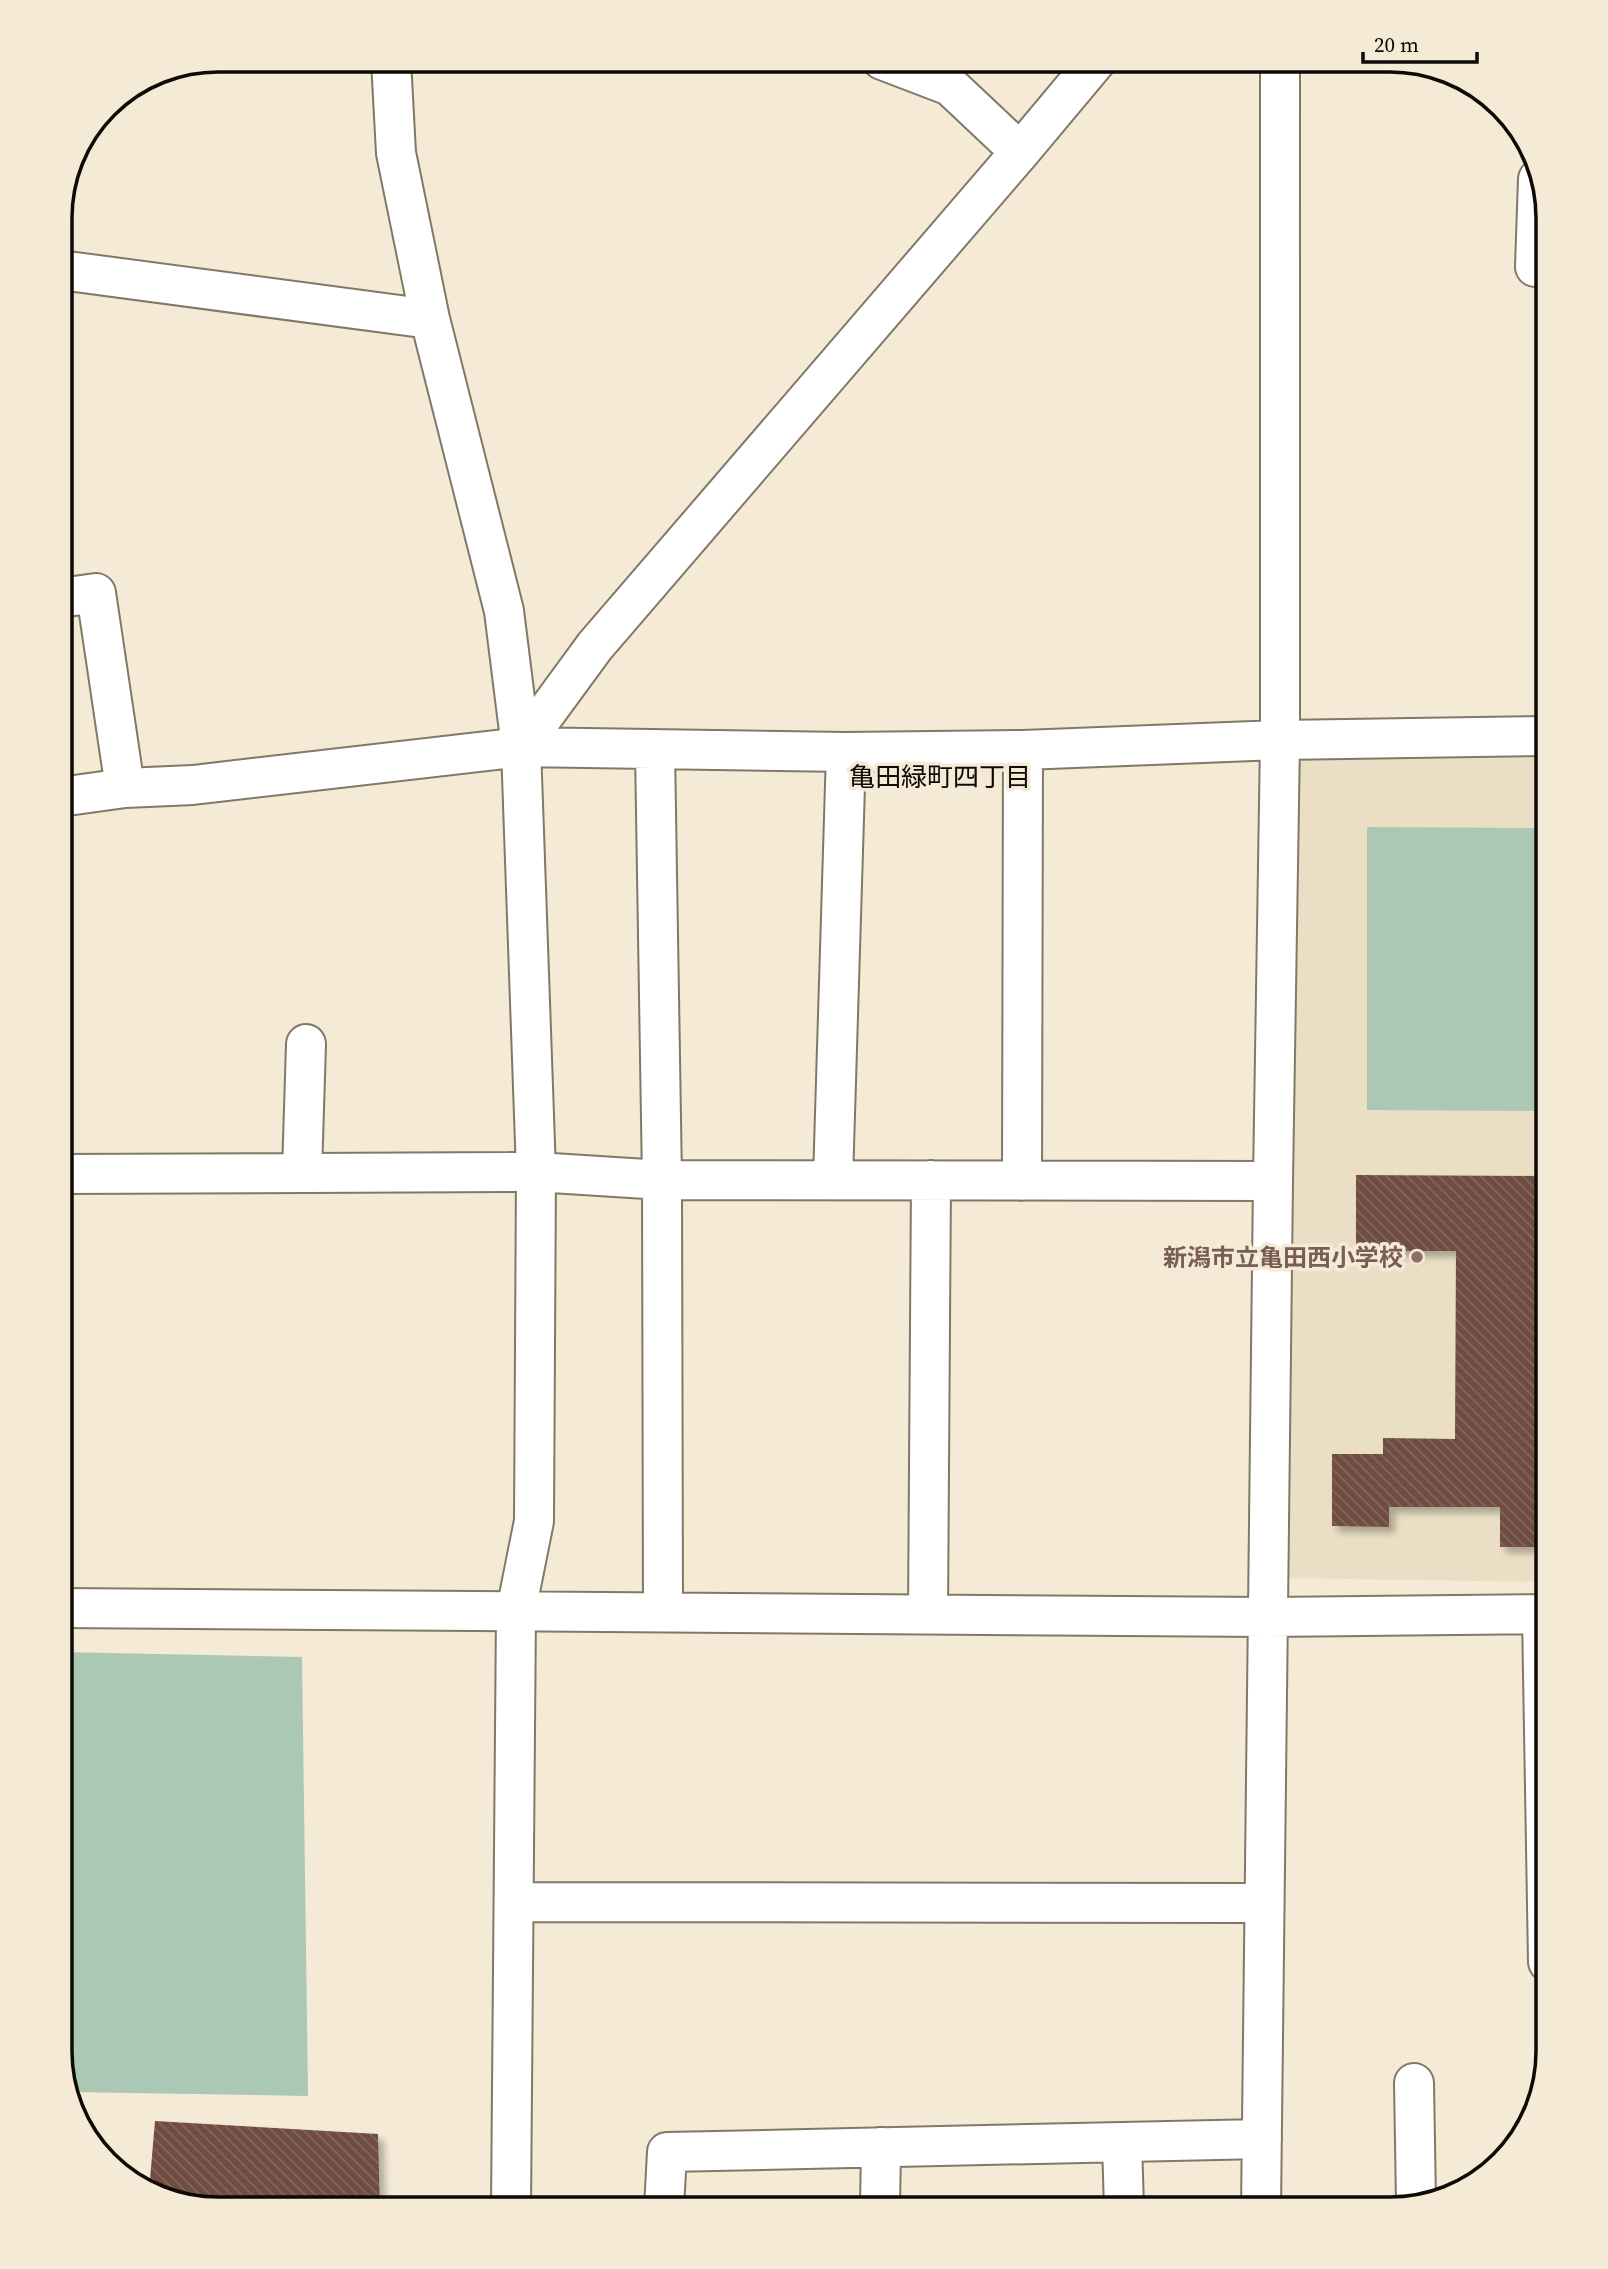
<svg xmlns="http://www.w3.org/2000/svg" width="1608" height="2269" viewBox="0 0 1608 2269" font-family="'Source Serif 4','Noto Sans JP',serif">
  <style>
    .built { fill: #eadec4 }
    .garden { fill: #abc8b4 }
    .building { fill: url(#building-back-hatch); filter: url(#shadow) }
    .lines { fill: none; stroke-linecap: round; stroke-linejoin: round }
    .minor-casing { stroke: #817867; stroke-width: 42 }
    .minor { stroke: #fff; stroke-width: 38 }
    .education-dot { fill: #8d6e63; stroke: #f4ead6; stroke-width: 2.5 }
    .labels { text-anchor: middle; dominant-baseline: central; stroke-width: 7; stroke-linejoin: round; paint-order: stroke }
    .education-label { font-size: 24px; font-weight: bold; fill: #785e54; stroke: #f4ead6; text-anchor: end }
    .neighbourhood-label { font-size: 26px; fill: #0e0b06; stroke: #f4ead6 }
    .rim { fill: none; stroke: #0e0b06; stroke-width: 3.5 }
  </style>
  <defs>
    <pattern id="building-back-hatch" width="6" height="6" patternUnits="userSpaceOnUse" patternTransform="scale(1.75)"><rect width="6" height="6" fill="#6f4d41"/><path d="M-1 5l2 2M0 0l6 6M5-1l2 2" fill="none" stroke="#81675e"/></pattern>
    <filter id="shadow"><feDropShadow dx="6" dy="6" stdDeviation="3.5" flood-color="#0004"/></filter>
  </defs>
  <rect width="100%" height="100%" fill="#f4ead6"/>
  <!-- built -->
  <path class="built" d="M1548 756V1582L1284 1578 1288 936 1300 758Z"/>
  <!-- garden -->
  <path class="garden" d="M1367 827 1548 828V1111L1367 1110Z
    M60 1652 302 1657 308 2096 71 2092 60 2051Z"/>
  <!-- building -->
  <path class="building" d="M1356 1175 1548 1176V1547H1500V1507H1389V1527L1332 1526V1454H1383V1438L1455 1439 1456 1251H1356Z
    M155 2121 378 2134 380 2209H208L149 2191Z"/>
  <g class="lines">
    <defs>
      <path id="minor" d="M391 60 396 153 430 319 504 611 521 747 536 1172 534 1521 516 1611 511 2209
        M882 60 950 86 1020 152
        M1535 267 1538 179
        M60 270 430 319
        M60 598 96 593 125 788
        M521 747 595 646 1020 152 1097 60
        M655 750 662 1180 663 1612
        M60 797 125 788 193 785 521 747 846 752 1023 750 1280 740 1548 736
        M302 1173 306 1044
        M60 1174 536 1172 662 1180 1273 1181
        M833 1180 846 752
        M1022 1181 1023 750
        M60 1608 1267 1617 1548 1614
        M928 1614 931 1180
        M1542 1614 1548 1962
        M514 1902 1264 1903
        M1414 2083 1416 2202
        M1122 2142 1124 2209
        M664 2209 667 2152 1262 2139
        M880 2209 881 2147
        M1261 2209 1273 1181 1280 740V60"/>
    </defs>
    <!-- minor casing -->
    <use href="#minor" class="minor-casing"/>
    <!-- minor -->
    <use href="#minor" class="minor"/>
  </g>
  <!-- markers -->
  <circle class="education-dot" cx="1417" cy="1257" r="7"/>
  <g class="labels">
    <!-- education labels -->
    <g class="education-label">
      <text x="1403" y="1257">新潟市立亀田西小学校</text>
    </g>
    <!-- neighbourhood labels -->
    <g class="neighbourhood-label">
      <text x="940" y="777">亀田緑町四丁目</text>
    </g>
  </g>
  <!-- crop -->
  <path d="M0 0H1608V2269H0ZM218 72H1390A146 146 0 0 1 1536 218V2051A146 146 0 0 1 1390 2197H218A146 146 0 0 1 72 2051V218A146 146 0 0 1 218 72Z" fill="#f4ead6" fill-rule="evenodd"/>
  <path class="rim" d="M218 72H1390A146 146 0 0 1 1536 218V2051A146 146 0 0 1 1390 2197H218A146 146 0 0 1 72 2051V218A146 146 0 0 1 218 72Z"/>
  <!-- scale -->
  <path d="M1363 52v10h114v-10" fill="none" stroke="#0e0b06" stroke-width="3.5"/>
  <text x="1374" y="52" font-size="21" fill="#0e0b06" stroke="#f4ead6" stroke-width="5" paint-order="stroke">20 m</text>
</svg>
